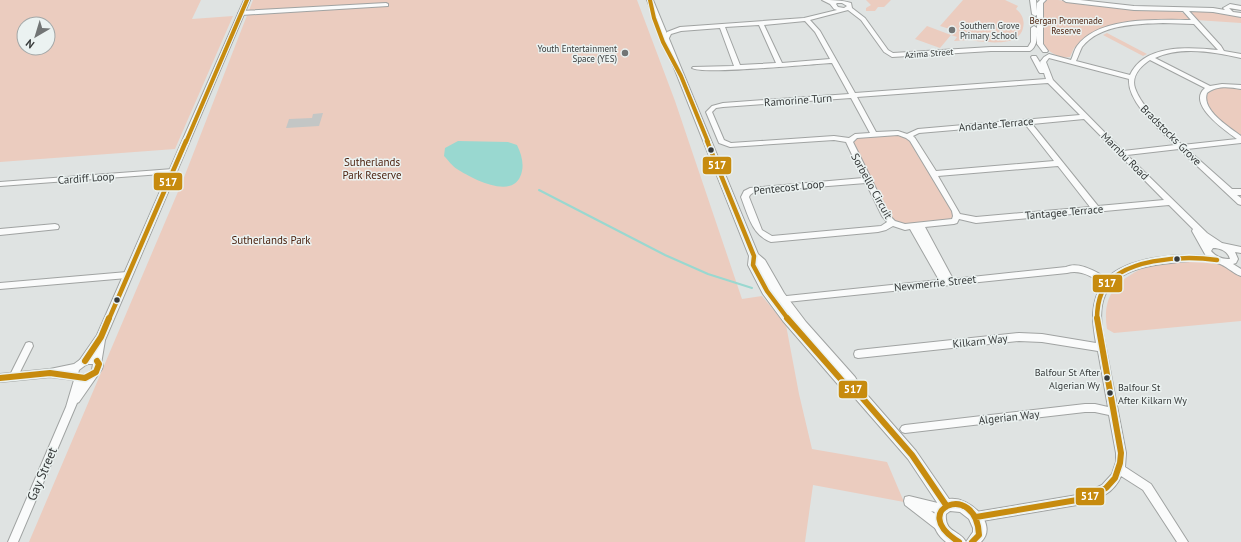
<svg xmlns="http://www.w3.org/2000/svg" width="1241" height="542" viewBox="0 0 1241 542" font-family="'PT Sans',sans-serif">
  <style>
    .green { fill: #ebccbf; fill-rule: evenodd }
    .water { fill: #99d8d0 }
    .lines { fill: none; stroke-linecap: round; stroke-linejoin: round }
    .stream { stroke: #99d8d0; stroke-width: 2 }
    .building { fill: #c3c6c5 }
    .minor-casing { stroke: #a0a3a2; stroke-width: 2 }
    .major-casing { stroke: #a0a3a2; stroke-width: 2 }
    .minor { fill: #fafbfb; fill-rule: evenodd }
    .major { fill: #fafbfb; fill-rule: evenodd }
    .bus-1-far2-casing { stroke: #ebf2f1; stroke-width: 6 }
    .bus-1-far1-casing { stroke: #ebf2f1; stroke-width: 8 }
    .bus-1-casing { stroke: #ebf2f1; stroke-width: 9 }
    .bus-1-far2 { stroke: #c78b0e; stroke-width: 4 }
    .bus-1-far1 { stroke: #c78b0e; stroke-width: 4.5 }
    .bus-1 { stroke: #c78b0e; stroke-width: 6 }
    .poi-dot { fill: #727575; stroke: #ebf2f1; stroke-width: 1.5 }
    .bus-dot { fill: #373a3a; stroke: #ebf2f1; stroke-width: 1.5 }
    .labels { text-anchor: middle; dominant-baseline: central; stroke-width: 3; stroke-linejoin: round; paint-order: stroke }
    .far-park-label { font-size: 9px; fill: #491f0c; stroke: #ebf2f1 }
    .far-poi-label { font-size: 9px; fill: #373a3a; stroke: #ebf2f1; text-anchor: start }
    .far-street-label { font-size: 9px; fill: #373a3a; stroke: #ebf2f1 }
    .bus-label { font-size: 10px; fill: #373a3a; stroke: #ebf2f1; text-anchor: end }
    .street-label { font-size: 11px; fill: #373a3a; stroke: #ebf2f1 }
    .park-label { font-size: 11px; fill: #491f0c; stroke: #ebf2f1 }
    .near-street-label { font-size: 13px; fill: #373a3a; stroke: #ebf2f1 }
    .line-badge { stroke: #ebf2f1; stroke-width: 1.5 }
    .badge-label { font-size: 11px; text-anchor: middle; font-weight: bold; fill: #fff }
  </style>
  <rect width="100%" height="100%" fill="#dfe3e2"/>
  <!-- green -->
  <path class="green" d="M0 0H201L192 19 233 16 175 149 0 162ZM24 24H48V48H24Z
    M253 0H637L675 101 742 299 762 296 786 325 799 394 812 449 887 462 904 502 813 485 805 542H29L183 180Z
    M866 0H891L884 7H878L875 11H866V8L871 5Z
    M963 0H1005L1018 6 1016 9C1022 14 1025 20 1023 28 1019 48 983 42 970 40 965 40 959 41 954 41L957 37 951 35 940 48 915 39 927 26 951 35 953 30 940 26Z
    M1045 0H1058L1120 9 1178 11 1186 14 1190 19 1120 24 1086 37 1074 48 1070 57C1060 59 1050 53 1043 45L1042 3Z
    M1194 11C1210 11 1227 11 1241 18V23L1196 20 1191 13Z
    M1107 33 1147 54 1143 56 1103 35Z
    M1219 87 1241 88V135C1228 130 1201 108 1208 93Z
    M896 134 909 139 914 146 913 147 919 158 922 159 953 211V217L950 219C941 222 912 226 903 224 895 223 889 217 886 210L887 209 881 196H879L853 142 860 137Z
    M1208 260 1219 262 1241 276V321L1114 333 1107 329C1103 303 1110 287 1132 274 1137 271 1143 267 1149 266 1165 262 1190 261 1208 260Z"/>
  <!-- water -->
  <path class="water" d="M458 141 508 142 517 145C522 155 525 167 520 177 510 199 471 178 457 169 452 166 448 160 444 156L445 148Z"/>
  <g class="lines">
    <!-- stream -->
    <path class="stream" d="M539 190 665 255 708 274 752 288"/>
  </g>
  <!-- building -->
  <path class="building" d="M323 113 319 126 286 128 289 119 312 118 313 114Z"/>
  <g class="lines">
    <defs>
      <path id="minor" d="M822 0C832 0 842 0 851 3L852 8 865 18 888 50 893 53 991 47H1028L1031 42V28L1034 26 1037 28C1037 36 1038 46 1030 51H991L892 57 884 52 861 20 848 10 810 20 820 31 855 93 1046 79 1044 73H1040L1039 72 1031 57 1032 56H1036L1041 64 1040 62 1044 57 1049 54 1071 60C1073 56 1074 50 1077 46 1099 16 1158 20 1191 20L1183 11 1134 10 1066 2 1063 0H1080L1134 6 1213 8 1225 10 1223 8 1230 4 1241 6V10L1229 8 1233 12 1241 13V17L1213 12 1189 11 1221 46 1224 51 1241 54V58C1214 52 1181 46 1155 58L1210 86 1222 84 1241 85V89C1230 87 1217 85 1207 93 1201 110 1229 127 1241 136V143L1187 149 1232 189H1241V195H1237L1241 198V205L1238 204 1179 149 1127 155 1207 233 1222 243 1241 247V253L1235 252 1238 259 1236 263 1233 264 1241 269V276C1232 273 1226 265 1217 263 1202 259 1186 261 1171 263 1129 267 1095 279 1102 328L1126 453 1125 467 1151 484 1188 542H1177L1143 490 1121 476C1114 493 1099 499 1083 504L976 522 972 521 971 517 972 513 976 512 1083 494 1102 485 1112 474 1116 462V453L1109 415 1095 412H1085L905 433 902 432 900 429 902 426 905 425 1085 404H1095L1108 407 1098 351 1042 342 1019 341 858 358 855 357 854 354 855 351 858 350 1019 333 1042 334 1096 343C1092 321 1090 303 1103 283 1092 277 1080 269 1067 273L777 303 774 302 773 300 774 298 777 297 939 280 910 229 905 230 893 226 886 230 878 232 771 242C752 235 748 215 741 197L744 191 750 188 863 178 846 142 834 140 730 147 719 143 706 112 712 106 723 103 849 94 832 63C812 64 702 75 692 68L693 67 734 66 720 28 681 31 671 34 668 40 663 39 667 32 680 27 804 18 837 10 834 9 830 4ZM837 3H842L847 6 844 8 838 7 836 4ZM805 21 815 32 830 59 782 63 764 25ZM1163 23 1194 24 1218 50C1189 47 1144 44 1130 75L1076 61C1078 57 1080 51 1082 47 1100 24 1137 24 1163 23ZM759 25 776 63 740 65 725 27ZM1049 58 1129 79C1127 102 1160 130 1175 145L1123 151 1053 80 1046 62ZM1150 60 1205 88C1186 104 1226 131 1237 139L1182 145C1168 131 1141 107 1135 88 1131 76 1141 66 1150 60ZM1048 83 1080 115 918 129 907 134 898 131 876 132 857 97ZM851 98 870 133 855 134 849 138 834 136 731 143 724 140 712 112 716 108 723 107ZM1084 119 1164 200 1098 206 1032 124ZM1025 124 1054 161 936 171 915 138 913 136 919 133ZM898 135 906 138 910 141 952 211 953 216 952 219 905 224 895 221 889 215 853 142 857 138ZM1058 166 1090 207 976 217 960 214 938 176ZM866 183 882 216 887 222 881 226 772 236 762 230 749 197 750 195 754 192ZM1169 205 1193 229 1192 231 1206 256C1177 253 1129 257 1107 278 1096 272 1079 261 1066 267L953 279 925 227 954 224 957 223 959 219 976 223ZM1213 248C1220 248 1228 251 1230 259 1222 259 1216 257 1211 251Z
        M1030 0H1036L1037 11V3L1040 0H1046L1043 3V44L1048 51 1047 52H1043L1037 44V15L1035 16 1032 14Z
        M386 3 388 4V6L241 15 238 13 241 11Z
        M173 169 177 171 175 173 0 186V182Z
        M55 224 58 225 59 227 58 229 0 235V229Z
        M127 272 130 273 131 275 130 277 127 278 0 289V283Z
        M29 342 32 343 33 346 20 372 50 369 74 364 81 359 87 356H94L100 358 103 365 102 369 79 402 77 403 18 542H8L66 407 74 380 50 377 0 382V374L11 373 26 343ZM87 364H93L92 370 86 374H78L79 370Z
        M909 496 946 505 947 509 946 513 942 514 931 511 944 521 945 525 944 529 940 530 936 529 905 505 904 501 905 497Z"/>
      <path id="major" d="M244 0H250L105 340 101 364 97 366 93 364 92 360C89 365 86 366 81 364L79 361 97 335Z
        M647 0H653L758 254 765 260 784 293 806 322 855 377 862 389 916 451 949 499C970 496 999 525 981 542H946C933 532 930 518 938 504L908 459 854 397 841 388 783 321 763 294 748 265 749 256ZM950 511 960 512 969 519 973 528V532L966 542C960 530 944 533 946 514Z"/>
    </defs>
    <!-- minor casing -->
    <use href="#minor" class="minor-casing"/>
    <!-- major casing -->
    <use href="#major" class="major-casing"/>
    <!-- minor -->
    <use href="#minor" class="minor"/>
    <!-- major -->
    <use href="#major" class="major"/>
    <defs>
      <path id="bus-1-far2" d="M650 0 654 18 663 42 681 76 708 142
        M186 142 247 0"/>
      <path id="bus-1-far1" d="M707 141 754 256 753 265 767 291 788 319
        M109 319 186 141
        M1097 319C1097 310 1098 301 1102 292 1118 258 1184 255 1217 260"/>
      <path id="bus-1" d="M787 318 845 384 858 393 912 455 946 505
        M85 361 101 337 109 318
        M0 378 50 373 85 378 96 372 99 364 97 361
        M976 517 1083 499 1092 496 1106 488 1115 478 1120 463 1121 453 1097 318
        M959 542C906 509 977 480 979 535L972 542"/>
    </defs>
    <!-- bus-1-far2 casing -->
    <use href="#bus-1-far2" class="bus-1-far2-casing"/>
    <!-- bus-1-far1 casing -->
    <use href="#bus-1-far1" class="bus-1-far1-casing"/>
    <!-- bus-1 casing -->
    <use href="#bus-1" class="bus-1-casing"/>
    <!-- bus-1-far2 -->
    <use href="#bus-1-far2" class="bus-1-far2"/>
    <!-- bus-1-far1 -->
    <use href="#bus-1-far1" class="bus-1-far1"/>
    <!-- bus-1 -->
    <use href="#bus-1" class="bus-1"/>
  </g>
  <!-- markers -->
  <g class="poi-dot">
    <circle cx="952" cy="30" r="4"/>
    <circle cx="625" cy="53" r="4"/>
  </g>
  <g class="bus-dot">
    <circle cx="711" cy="150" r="3.5"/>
    <circle cx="1177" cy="259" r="3.5"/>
    <circle cx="117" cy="300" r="3.5"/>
    <circle cx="1107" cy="378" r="3.5"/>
    <circle cx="1110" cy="393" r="3.5"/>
  </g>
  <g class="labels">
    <!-- far-park labels -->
    <g class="far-park-label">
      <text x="1066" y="20">Bergan Promenade<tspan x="1066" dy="10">Reserve</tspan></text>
    </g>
    <!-- far-poi labels -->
    <g class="far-poi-label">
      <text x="960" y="25">Southern Grove<tspan x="960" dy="10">Primary School</tspan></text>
      <text x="617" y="48" text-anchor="end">Youth Entertainment<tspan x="617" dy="10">Space (YES)</tspan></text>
    </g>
    <!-- far-street labels -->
    <g class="far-street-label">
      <text transform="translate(929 53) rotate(-4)">Azima Street</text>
    </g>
    <!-- bus labels -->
    <g class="bus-label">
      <text x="1100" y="372">Balfour St After<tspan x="1100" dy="13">Algerian Wy</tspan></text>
      <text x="1118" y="387" text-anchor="start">Balfour St<tspan x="1118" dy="13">After Kilkarn Wy</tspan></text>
    </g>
    <!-- street labels -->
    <g class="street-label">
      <text transform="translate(798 100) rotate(-4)">Ramorine Turn</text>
      <text transform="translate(996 124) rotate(-5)">Andante Terrace</text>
      <text transform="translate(1171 135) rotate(45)">Bradstocks Grove</text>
      <text transform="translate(1125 156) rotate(45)">Marnbu Road</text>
      <text transform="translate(86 178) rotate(-4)">Cardiff Loop</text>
      <text transform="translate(872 186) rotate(61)">Sorbello Circuit</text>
      <text transform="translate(789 187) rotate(-6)">Pentecost Loop</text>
      <text transform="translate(1064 212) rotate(-5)">Tantagee Terrace</text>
      <text transform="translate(935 283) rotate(-6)">Newmerrie Street</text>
      <text transform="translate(980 341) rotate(-6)">Kilkarn Way</text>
      <text transform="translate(1009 417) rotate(-6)">Algerian Way</text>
    </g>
    <!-- park labels -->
    <g class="park-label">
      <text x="372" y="162">Sutherlands<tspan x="372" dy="13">Park Reserve</tspan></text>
      <text x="271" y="240">Sutherlands Park</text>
    </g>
    <!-- near-street labels -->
    <g class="near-street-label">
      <text transform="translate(42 474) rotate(-67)">Gay Street</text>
    </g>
  </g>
  <g class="line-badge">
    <rect x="702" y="156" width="30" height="19" rx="4" fill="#c78b0e"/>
    <rect x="153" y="172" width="30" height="19" rx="4" fill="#c78b0e"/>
    <rect x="1092" y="274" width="31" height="19" rx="4" fill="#c78b0e"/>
    <rect x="838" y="380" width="30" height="19" rx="4" fill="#c78b0e"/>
    <rect x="1075" y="487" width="30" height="19" rx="4" fill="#c78b0e"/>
  </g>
  <g class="badge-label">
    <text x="717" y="169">517</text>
    <text x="168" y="186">517</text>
    <text x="1107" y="287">517</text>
    <text x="853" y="393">517</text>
    <text x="1090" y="500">517</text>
  </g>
  <!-- north arrow -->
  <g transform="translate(36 36) rotate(218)"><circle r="19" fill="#ebf2f1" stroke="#a3a8a8"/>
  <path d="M0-3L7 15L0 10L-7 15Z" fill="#727575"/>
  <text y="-6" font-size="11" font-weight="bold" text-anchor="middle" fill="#373a3a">N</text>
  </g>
</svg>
